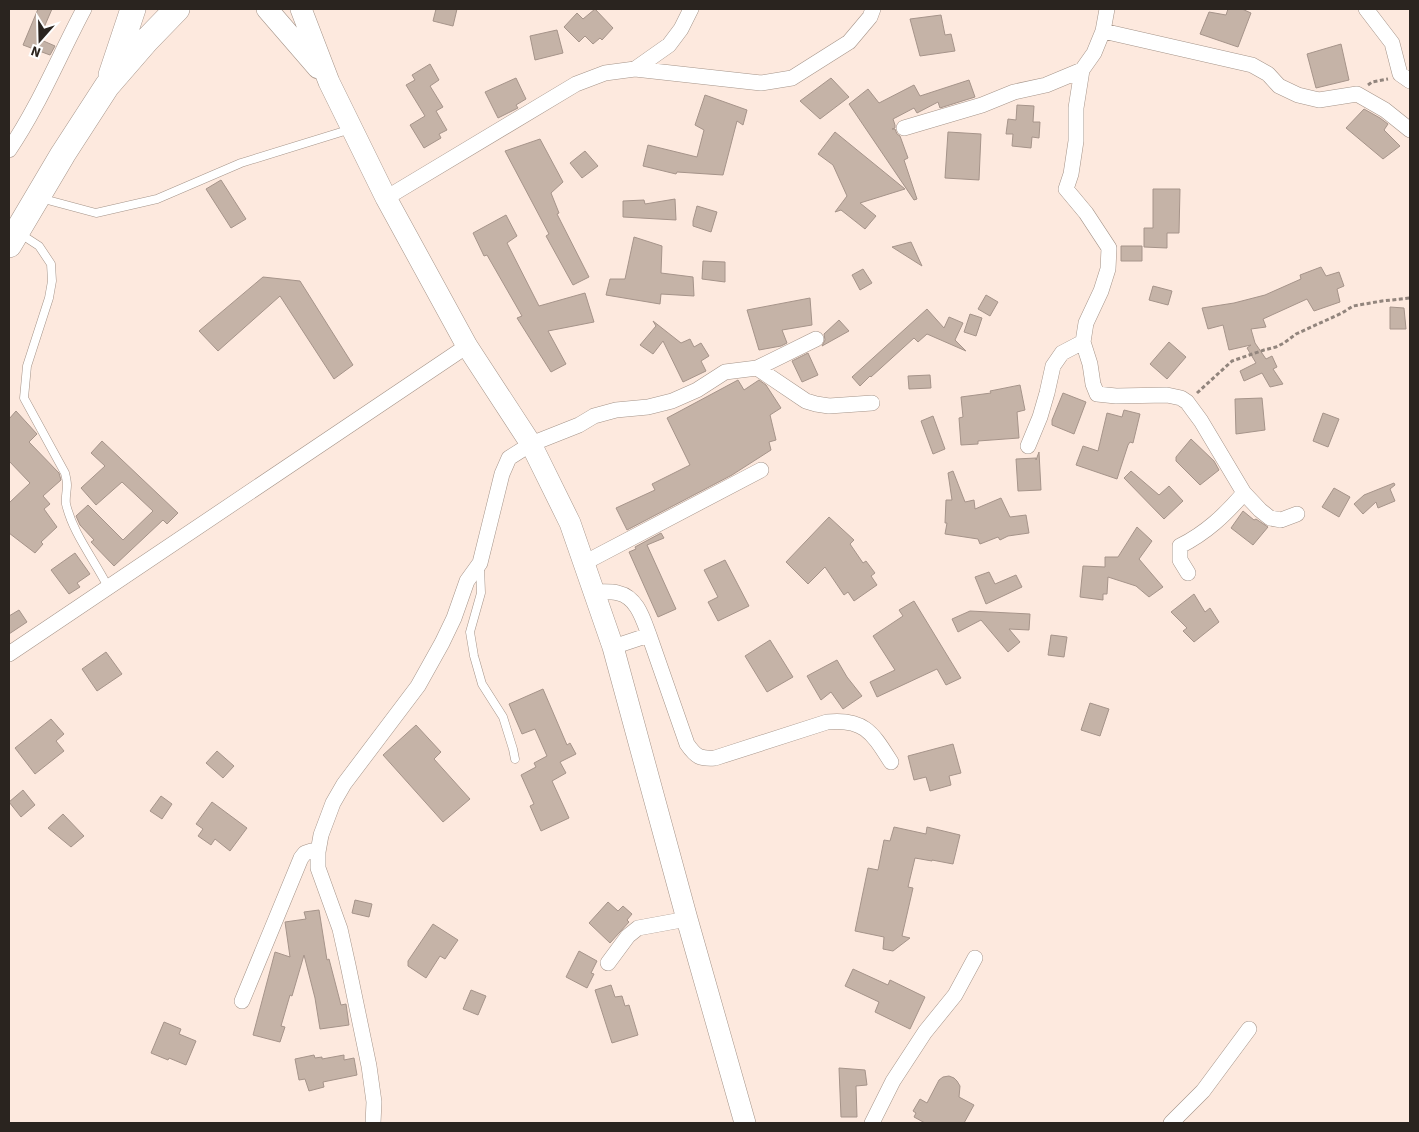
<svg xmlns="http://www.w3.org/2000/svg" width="1419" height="1132" viewBox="0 0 1419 1132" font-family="'Source Sans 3',sans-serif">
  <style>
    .building { fill: #c5b3a7; stroke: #a6948a }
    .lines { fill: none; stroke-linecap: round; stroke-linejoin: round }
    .service-casing { stroke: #a59489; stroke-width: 9 }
    .minor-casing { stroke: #a59489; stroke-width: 16 }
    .secondary-casing { stroke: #a59489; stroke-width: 22 }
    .trunk-casing { stroke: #a59489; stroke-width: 26 }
    .path { stroke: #92857d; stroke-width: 3; stroke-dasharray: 4 2.5; stroke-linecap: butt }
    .service { stroke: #fff; stroke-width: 8 }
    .minor { stroke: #fff; stroke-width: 15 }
    .secondary { stroke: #fff; stroke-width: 21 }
    .trunk { stroke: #fff; stroke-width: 25 }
  </style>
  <rect width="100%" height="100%" fill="#fde9de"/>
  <!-- building -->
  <path class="building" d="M38 9H52L39 39 55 46 50 55 23 45Z
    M436 9H457L453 26 433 21Z
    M595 9 613 28 602 40 600 38 593 44 585 36 579 42 564 27 577 13 583 19Z
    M1228 9H1242L1251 13 1238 47 1200 34 1209 12 1226 15Z
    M941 15 945 35 951 34 955 51 920 56 910 19Z
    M557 30 563 53 535 60 530 36Z
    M1341 44 1349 80 1316 88 1307 54Z
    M430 64 439 80 430 86 443 107 436 111 447 130 439 134 441 138 424 148 410 125 425 116 406 85 415 80 412 75Z
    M516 78 526 99 516 105 518 108 498 118 485 92Z
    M831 78 849 97 820 119 800 101Z
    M969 80 975 97 940 108 938 102 917 113 914 108 893 119 895 125V128L892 129H895L897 134 900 136 908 158 904 160 917 199 914 200 849 104 868 89 879 103 914 85 920 96Z
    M705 95 747 110 743 125 737 121 723 175 677 172 676 174 643 166 648 145 697 157 704 130 695 125Z
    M1017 105 1034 106 1033 122H1040L1039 138 1032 137 1031 148 1012 146 1013 134H1006L1008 119 1016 120Z
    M1364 109 1380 118 1388 124 1384 130 1400 146 1383 159 1346 128Z
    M835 132 905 189 860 203 876 216 865 229 841 210 835 212 847 196 833 165 818 154Z
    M948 132 981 134 979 180 945 178Z
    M540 139 563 182 551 193 559 213 557 214 589 277 573 285 546 236 549 234 505 151Z
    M585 151 598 166 582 178 570 163Z
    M221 180 246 219 231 228 206 189Z
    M1153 189H1180L1179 233H1167V248L1144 247V228H1153Z
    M675 199 676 220 623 217V201L644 200 645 204Z
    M697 206 717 212 711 232 693 226V221Z
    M506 215 517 236 507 243 539 306 585 293 594 322 548 331 566 364 551 372 517 318 522 316 487 255 484 256 473 233Z
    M634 237 662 246 661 273 693 277 694 296 661 294 660 304 606 295 610 279H625Z
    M911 242 922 266 892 247Z
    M1121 246H1142V261H1121Z
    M703 261 725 262V282L702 279Z
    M1321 267 1326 276 1339 272 1344 286 1337 289 1340 302 1314 311 1307 299 1263 319 1266 327 1251 329 1255 343 1266 359 1272 356 1277 367 1273 369 1283 384 1270 387 1262 373 1244 381 1240 371 1256 363 1247 348 1251 345 1229 350 1223 325 1208 329 1202 308 1234 303 1265 295 1301 279 1300 275Z
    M863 269 872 283 860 290 852 275Z
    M263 277 300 281 353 365 334 379 280 296 218 351 199 331Z
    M1153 286 1172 291 1168 305 1149 300Z
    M986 295 998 302 990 316 978 309Z
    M810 298 812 325 782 330 787 343 781 346 759 350 747 310Z
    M1390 307 1404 308 1406 329H1390Z
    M927 309 944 328 949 317 963 323 955 340 966 351 927 334 918 342 914 338 871 377 870 376 860 386 852 377Z
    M970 314 982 318 976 336 964 332Z
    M839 320 849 331 822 346 825 340 824 334Z
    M653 321 681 343 690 339 694 347 701 343 709 356 701 361 706 371 683 382 663 341 653 354 640 345 656 326Z
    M1169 342 1186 357 1167 379 1150 364Z
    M808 353 818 375 802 382 792 361Z
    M930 375 931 388 909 389 908 376Z
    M738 380 744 390 759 380 766 385 781 408 770 415 776 440 769 442 771 450 732 475 627 530 616 508 655 490 652 484 690 465 667 418Z
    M1020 385 1025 410 1017 412 1019 438 978 441V444L961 445 959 418 963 417 961 397 991 393 990 391Z
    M1063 393 1086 402 1074 434 1052 425V420Z
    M1262 398 1265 430 1236 434 1235 399Z
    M1124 410 1140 414 1133 443 1130 442 1128 445 1117 479 1076 465 1083 446 1098 451 1107 413 1122 417Z
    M16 411 37 434 29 442 59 473 61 480 43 496 50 504 44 509 57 527 41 542 43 544 35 553 9 533V503L30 483 9 461V419Z
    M1323 413 1339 419 1328 447 1313 441Z
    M933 416 945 449 933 454 921 421Z
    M1191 439 1214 461 1219 470 1200 485 1176 461V457Z
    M102 441 178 513 167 524 163 520 114 566 91 542 94 540 80 525 76 516 88 505 123 540 153 511 122 482 96 505 81 488 105 466 91 453Z
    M1039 452 1041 490 1018 491 1016 459 1036 458V460Z
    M953 471 965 502 974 500 975 509 1001 498 1010 517 1026 515 1029 533 1008 536 1000 540 998 537 980 544 978 539 945 534 947 523H945L946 500H952L948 473Z
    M1131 471 1159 495 1169 486 1183 501 1164 519 1124 478Z
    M1394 483 1395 485 1390 489 1395 501 1378 508 1376 502 1363 514 1354 504 1364 495Z
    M1334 488 1350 497 1339 517 1322 507Z
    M1243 511 1254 520 1256 519 1268 527 1253 545 1231 528Z
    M829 517 854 540 850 544 863 563 866 561 875 573 871 576 877 585 854 601 848 592 844 595 825 567 808 584 786 562Z
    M1137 527 1152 541 1139 559 1163 587 1149 597 1136 586 1108 577 1107 594H1103V600L1080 597 1083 566 1105 567V557H1118Z
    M661 533 664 538 647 545 676 609 658 617 629 552 636 549 635 547Z
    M75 553 90 574 77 583 80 587 69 594 51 570Z
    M725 560 749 606 718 621 708 602 718 597 704 570Z
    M989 572 995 584 1016 575 1022 587 986 604 975 577Z
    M1194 594 1205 612 1210 608 1219 622 1194 642 1183 631 1187 628 1171 612Z
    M914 601 961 678 946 685 937 669 877 697 870 682 895 670 873 636 903 616 899 610Z
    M19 610 27 622 9 634V616Z
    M970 611 1030 614 1029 630 1009 629 1020 642 1008 652 981 620 958 632 952 619Z
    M1051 635 1067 637 1064 657 1048 655Z
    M770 640 793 677 767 692 745 656Z
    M106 652 122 674 97 691 82 669Z
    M837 660 847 677 862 696 843 709 831 692 821 700 807 676Z
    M543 689 567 745 570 743 576 754 560 762 566 773 552 781 569 818 541 831 530 806 534 804 521 775 536 767 534 763 547 756 535 729 522 734 509 704Z
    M1090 703 1109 709 1100 736 1081 730Z
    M51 719 64 734 56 741 64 751 35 774 15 748Z
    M416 725 441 752 434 759 470 799 443 822 383 755Z
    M953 744 961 773 949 776 951 785 930 791 926 777 914 780 908 756Z
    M217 751 234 766 223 778 206 763Z
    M23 790 35 805 21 817 9 802Z
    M161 796 172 804 162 819 150 811Z
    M212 802 247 828 230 851 215 839 211 845 198 836 203 829 196 824Z
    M63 814 84 836 71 847 48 828Z
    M894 827 926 834 927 827 960 835 953 864 932 860V861L915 858 908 887 913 888 902 936 910 938 893 951 883 949 884 937 855 931 868 868 878 870 884 840 890 841Z
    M355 900 372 904 369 917 352 913Z
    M608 902 618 911 623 906 632 914 627 920 629 922 610 943 589 923Z
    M319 910 327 960 329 959 341 1005 346 1004 349 1025 320 1029 315 998 304 955 292 996 290 995 281 1026 285 1027 280 1042 253 1035 275 952 290 957 285 922 306 919 304 912Z
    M433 924 458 940 445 959 440 956 426 978 408 966V961Z
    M579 951 597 961 591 973 594 974 587 988 566 977Z
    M853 969 888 985 890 980 925 997 910 1029 875 1012 879 1002 845 986Z
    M611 985 615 997 622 996 625 1006 629 1005 638 1035 612 1043 595 990Z
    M471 990 486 996 478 1015 463 1009Z
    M164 1022 181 1029 179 1034 196 1041 186 1065 169 1058 168 1060 151 1053Z
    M314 1055 315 1058 322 1057V1059L344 1055V1060L354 1058 357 1075 323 1082 324 1087 309 1091 305 1079 299 1080 295 1059Z
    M839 1068 865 1070 867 1085 856 1086 857 1117H841Z
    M949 1076 954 1078 957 1081 960 1086 959 1097 974 1105 964 1123H925L914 1117 916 1113 913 1111 920 1099 927 1103 939 1080 943 1077Z"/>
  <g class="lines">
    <defs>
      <path id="service" d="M40 198 96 213 157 199 241 163 351 129
        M19 233 39 246 51 264 52 281 49 298 27 366 24 398 65 473C66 477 67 481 67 485 67 491 65 498 66 504 73 534 94 559 108 587
        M480 567 481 593 470 632 474 656 482 684 503 717 513 749 515 759"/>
      <path id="minor" d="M1107 9 1103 31 1094 53 1082 70 1076 108V141L1071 174 1066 189 1086 213 1109 248 1108 269 1101 291 1086 323 1083 342 1090 364 1093 384 1097 394 1116 396 1167 395 1181 398 1187 402 1201 421 1244 493 1260 510 1270 518 1281 520 1297 514
        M1366 9 1392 43 1400 74 1410 81
        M1103 31 1252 65 1268 74 1279 86 1298 95 1319 100 1357 94 1385 110 1410 130
        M635 69 669 45 681 29 691 9
        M904 128 982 105 1014 92 1046 85 1082 70
        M9 150C39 106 59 56 84 9
        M386 198 576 84 605 73 635 69 761 83 792 78 849 42 870 17 873 9
        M757 368 806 401 816 404 829 406 872 403
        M1028 446 1040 417 1047 393 1053 366 1062 353 1083 342
        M584 563 761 470
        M1188 573 1180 560V546C1206 533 1225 515 1244 493
        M594 592C601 592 610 591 618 593 637 597 643 619 649 635
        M613 647 649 635 687 744C696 757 700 759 715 758L827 722C865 718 873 734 891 762
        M9 654 467 346
        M608 963 628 936 638 928 687 919
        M242 1001 301 858 305 853 311 851 318 852
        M373 1123 374 1102 369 1066 348 965 340 929 318 868V852L321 835 333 803 344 784 418 686 442 643 454 618 467 581 480 563 502 474 509 458 531 444 579 425 594 416 616 410 648 407 672 401 697 390 725 372 757 368 816 339
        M872 1123 893 1081 925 1032 955 995 975 958
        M1171 1123 1203 1091 1249 1029"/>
      <path id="secondary" d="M267 9 318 68
        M301 9 329 82 386 198 467 346 531 444 570 523 613 647 687 919 745 1123"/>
      <path id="trunk" d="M111 75 133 9
        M9 245 63 154 107 86 146 41 177 9"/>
    </defs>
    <!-- service casing -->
    <use href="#service" class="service-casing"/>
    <!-- minor casing -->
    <use href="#minor" class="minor-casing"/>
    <!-- secondary casing -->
    <use href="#secondary" class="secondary-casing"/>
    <!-- trunk casing -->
    <use href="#trunk" class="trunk-casing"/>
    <!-- path -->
    <path class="path" d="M1368 85 1372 82 1388 79
      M1197 393 1232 361 1264 350 1276 347 1284 343 1296 334 1342 313 1353 306 1382 301 1410 298"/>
    <!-- service -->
    <use href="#service" class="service"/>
    <!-- minor -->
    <use href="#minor" class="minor"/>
    <!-- secondary -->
    <use href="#secondary" class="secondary"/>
    <!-- trunk -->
    <use href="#trunk" class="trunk"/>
  </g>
  <!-- border -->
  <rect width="1419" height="1132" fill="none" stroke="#2a241f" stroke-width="20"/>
  <!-- north arrow -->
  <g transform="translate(40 40) rotate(200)" stroke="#ffffff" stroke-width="4" paint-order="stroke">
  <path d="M0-4L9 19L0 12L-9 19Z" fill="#2a241f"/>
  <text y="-8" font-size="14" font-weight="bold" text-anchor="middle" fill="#2a241f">N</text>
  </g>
</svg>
